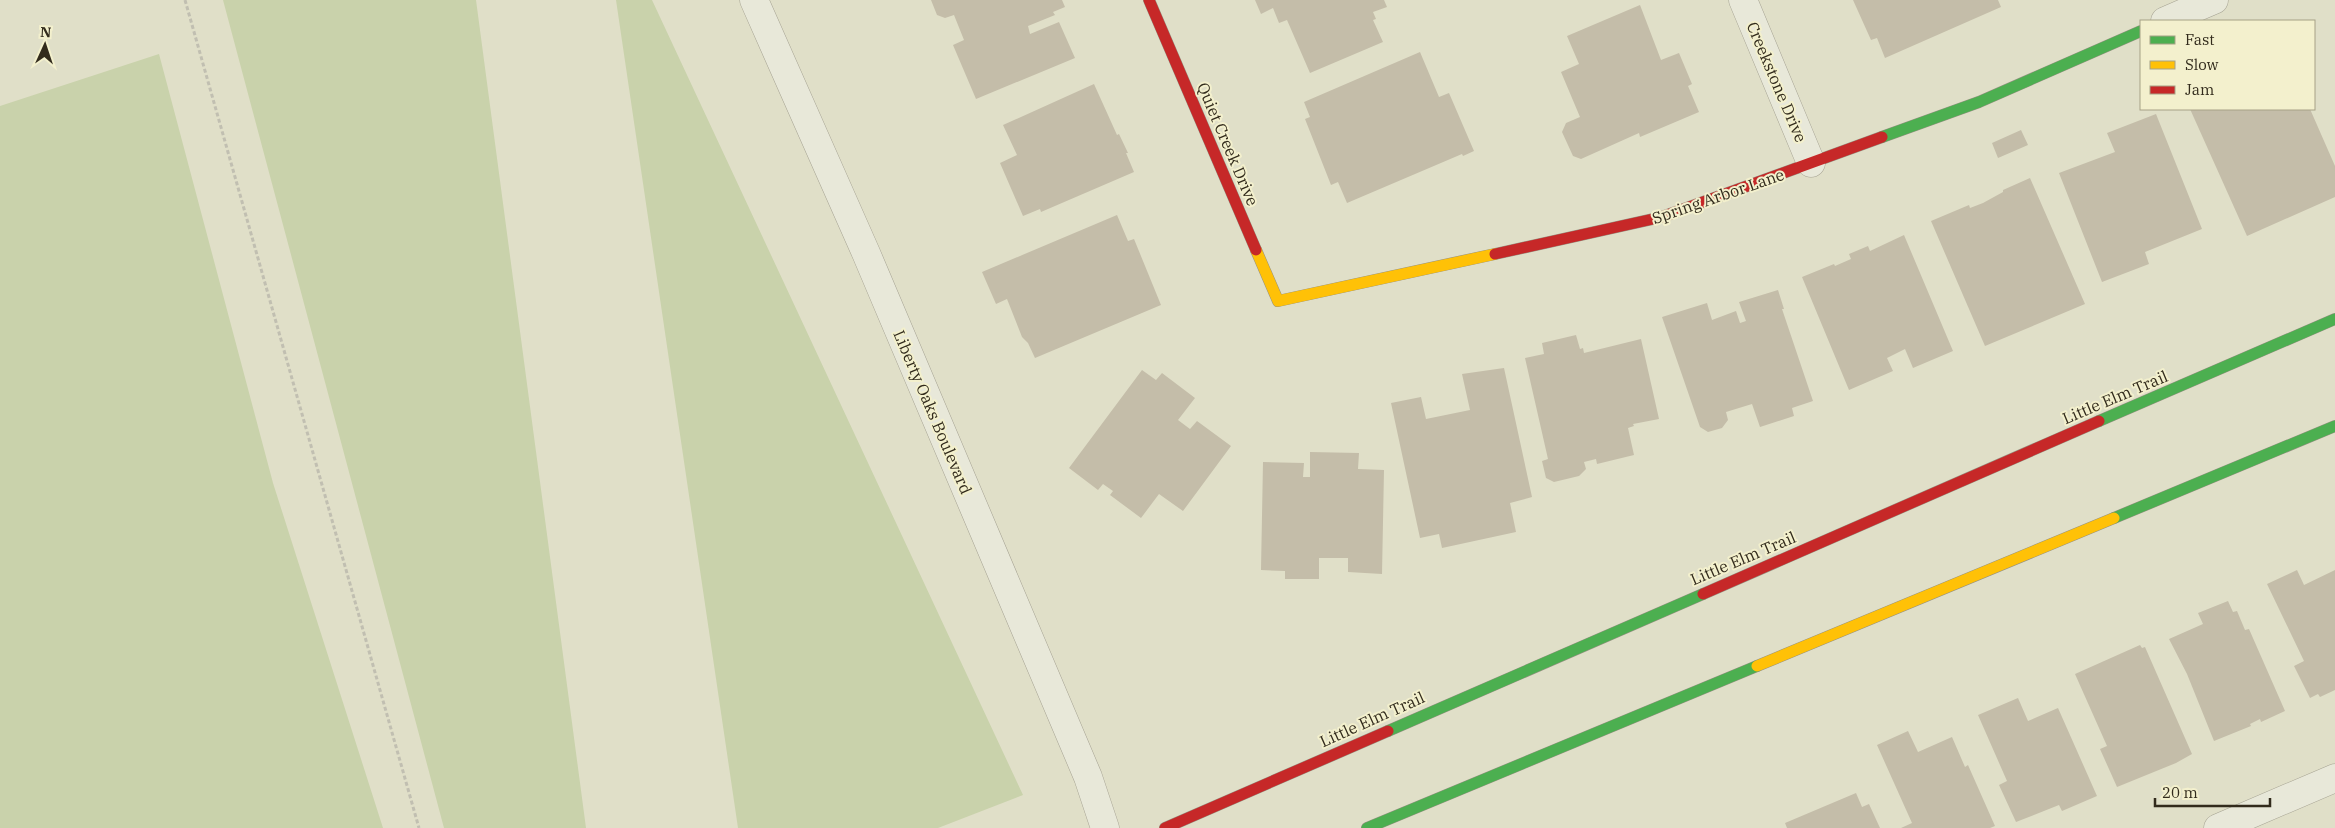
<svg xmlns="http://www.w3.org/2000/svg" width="2335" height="828" viewBox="0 0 2335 828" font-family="'IBM Plex Serif',serif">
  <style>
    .green { fill: #c9d2ab }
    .building { fill: #c4bda9 }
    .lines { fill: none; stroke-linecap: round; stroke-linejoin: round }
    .street-casing { stroke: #a5a292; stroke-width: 29 }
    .fast-casing { stroke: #959182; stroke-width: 12 }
    .slow-casing { stroke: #959182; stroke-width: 12 }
    .jam-casing { stroke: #959182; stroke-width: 12 }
    .path { stroke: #c1bfb1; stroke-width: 3; stroke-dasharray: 4 2.5; stroke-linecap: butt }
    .street { stroke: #e8e8d9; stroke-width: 28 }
    .fast { stroke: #4caf50; stroke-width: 11 }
    .slow { stroke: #ffc107; stroke-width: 11 }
    .jam { stroke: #c62828; stroke-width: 11 }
    .labels { text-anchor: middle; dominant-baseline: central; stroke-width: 4; stroke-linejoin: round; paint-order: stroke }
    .street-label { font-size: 16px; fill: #322b1c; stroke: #f3f0cd }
  </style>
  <rect width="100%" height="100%" fill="#e0dfc8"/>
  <!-- green -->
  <path class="green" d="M223 0H476L586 828H444Z
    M616 0H652L1023 795 938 828H738Z
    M159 54 273 483 383 828H0V106Z"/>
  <!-- building -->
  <path class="building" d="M931 0H1062L1065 7 1053 12 1055 15 1028 26 1030 34 1059 22 1075 58 976 99 953 45 964 40 954 15 945 18 937 15Z
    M1255 0H1384L1387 7 1373 12 1376 19 1373 20 1383 42 1310 73 1287 20 1279 23 1273 8 1261 14Z
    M1853 0H1998L2001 7 1885 58 1877 38 1871 40Z
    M1640 5 1661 60 1679 53 1692 84 1688 86 1699 112 1640 137 1639 133 1581 159 1573 156 1562 132 1566 123 1580 117 1561 72 1579 64 1567 36Z
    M1420 52 1439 97 1449 93 1474 151 1463 156 1462 154 1347 203 1338 182 1331 185 1305 119 1310 117 1304 102Z
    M1094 84 1117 135 1119 134 1128 153H1126L1134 172 1041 212 1040 209 1023 216 1000 163 1017 155 1003 125Z
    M2190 109H2310L2335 166V197L2247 236Z
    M2156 114 2202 229 2145 252 2149 264 2102 282 2059 173 2115 152 2107 133Z
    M2021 130 2028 145 1998 158 1992 143Z
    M2030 178 2085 304 1985 346 1931 221 1969 205 1970 208 1983 203 2003 192V190Z
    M1117 215 1128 241 1134 239 1161 305 1035 358 1028 343 1022 337 1007 299 996 304 982 272Z
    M1904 235 1953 351 1913 368 1905 349 1887 358 1893 371 1849 390 1802 277 1834 264 1835 266 1851 259 1849 254 1868 246 1870 251Z
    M1778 290 1784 309H1782L1813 401 1792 408 1794 416 1760 427 1752 404 1726 412 1728 420 1722 428 1708 432 1700 427 1662 317 1707 303 1712 320 1736 311 1740 323 1746 321 1739 302Z
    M1576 335 1580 349 1583 348 1584 353 1641 339 1659 419 1633 424 1634 426 1628 428 1634 455 1597 464 1596 459 1584 462 1586 469 1579 476 1554 482 1546 478 1542 461 1548 459 1525 358 1544 354 1542 343Z
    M1504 368 1532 497 1510 503 1516 532 1442 548 1439 534 1420 538 1391 403 1421 397 1426 419 1470 410 1462 374Z
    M1142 370 1156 380 1162 373 1195 398 1178 420 1190 429 1197 421 1231 446 1183 511 1159 494 1141 518 1110 495 1113 491 1103 484 1098 490 1069 468Z
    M1310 452 1359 453 1358 469 1384 470 1382 574 1348 572V558H1319V579H1285V571L1261 570 1263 462 1304 463 1303 477H1310Z
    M2297 570 2304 585 2335 570V690L2320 697 2318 694 2310 698 2294 666 2304 661 2267 584Z
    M2228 601 2233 612 2237 611 2245 630 2249 629 2285 711 2261 722 2260 719 2250 724 2251 726 2214 741 2187 674 2169 639 2203 624 2198 613Z
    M2140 645 2142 648 2145 647 2192 754 2176 763 2117 787 2100 749 2107 746 2075 674Z
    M2018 698 2028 721 2058 708 2097 796 2062 811 2059 805 2016 822 1999 785 2007 781 1978 715Z
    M1908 731 1918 752 1952 737 1965 767 1968 765 1995 826 1990 828H1901L1912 823 1877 745Z
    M1856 793 1862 807 1869 804 1880 828H1787L1785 823Z"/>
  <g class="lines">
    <defs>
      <path id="street" d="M754 0 866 253 1088 777 1105 828
        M1743 0 1811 163
        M2165 21 2214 0
        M2218 828 2335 778"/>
      <path id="fast" d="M1882 137 1979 102 2141 31
        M2099 421 2335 319
        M2114 518 2335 426
        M1388 731 1703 594
        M1367 828 1757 666"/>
      <path id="slow" d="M1256 250 1278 301 1495 254
        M1757 666 2114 518"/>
      <path id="jam" d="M1149 0 1256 250
        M1495 254 1662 217 1882 137
        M1703 594 2099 421
        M1165 828 1388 731"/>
    </defs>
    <!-- street casing -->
    <use href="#street" class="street-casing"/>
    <!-- fast casing -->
    <use href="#fast" class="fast-casing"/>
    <!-- slow casing -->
    <use href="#slow" class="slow-casing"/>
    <!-- jam casing -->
    <use href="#jam" class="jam-casing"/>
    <!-- path -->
    <path class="path" d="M185 0 419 828"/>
    <!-- street -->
    <use href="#street" class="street"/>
    <!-- fast -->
    <use href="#fast" class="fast"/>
    <!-- slow -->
    <use href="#slow" class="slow"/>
    <!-- jam -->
    <use href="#jam" class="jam"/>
  </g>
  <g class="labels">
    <!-- street labels -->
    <g class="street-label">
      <text transform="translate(1777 82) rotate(67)">Creekstone Drive</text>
      <text transform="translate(1228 144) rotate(67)">Quiet Creek Drive</text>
      <text transform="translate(1718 196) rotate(-19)">Spring Arbor Lane</text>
      <text transform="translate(2115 397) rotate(-23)">Little Elm Trail</text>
      <text transform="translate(933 412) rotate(67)">Liberty Oaks Boulevard</text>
      <text transform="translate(1743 558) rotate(-23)">Little Elm Trail</text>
      <text transform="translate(1372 719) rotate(-24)">Little Elm Trail</text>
    </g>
  </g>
  <!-- legend -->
  <rect x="2140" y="20" width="175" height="90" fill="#f3f0cd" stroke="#a6a186"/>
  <rect x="2150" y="36" width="25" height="8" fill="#4caf50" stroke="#a6a186"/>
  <text x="2185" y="45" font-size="15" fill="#322b1c">Fast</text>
  <rect x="2150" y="61" width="25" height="8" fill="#ffc107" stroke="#a6a186"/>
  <text x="2185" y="70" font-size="15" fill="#322b1c">Slow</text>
  <rect x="2150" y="86" width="25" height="8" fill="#c62828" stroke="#a6a186"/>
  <text x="2185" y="95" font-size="15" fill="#322b1c">Jam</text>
  <!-- north arrow -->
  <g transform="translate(45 45) rotate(3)" stroke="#f3f0cd" stroke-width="4" paint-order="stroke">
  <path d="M0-4L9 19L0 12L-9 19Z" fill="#322b1c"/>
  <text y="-8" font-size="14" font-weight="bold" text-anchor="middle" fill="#322b1c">N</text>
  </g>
  <!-- scale -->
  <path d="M2155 798v8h115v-8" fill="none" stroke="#322b1c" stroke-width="2.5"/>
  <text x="2162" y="798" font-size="15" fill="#322b1c" stroke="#f3f0cd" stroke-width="4" paint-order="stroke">20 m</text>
</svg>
